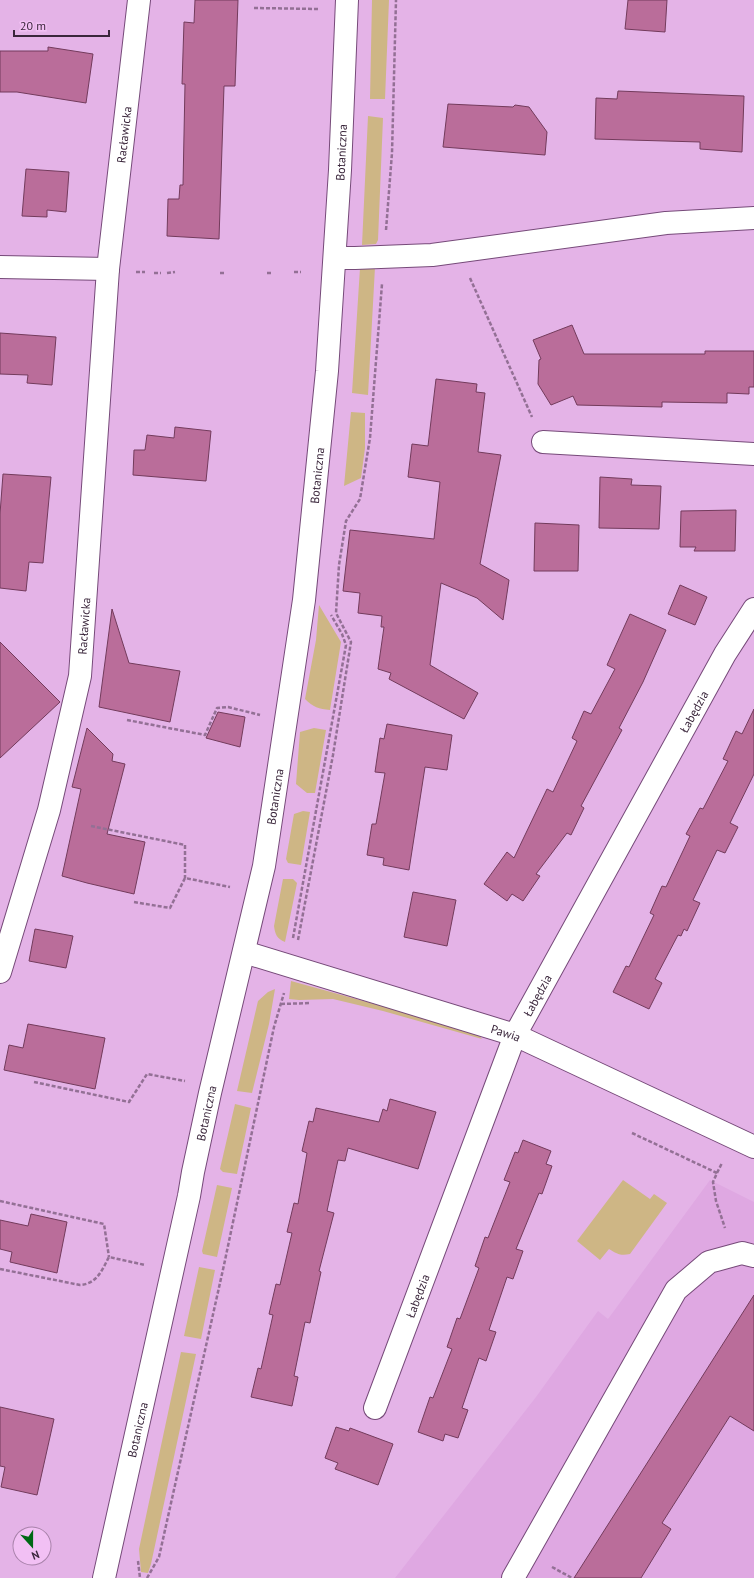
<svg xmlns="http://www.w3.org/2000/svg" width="754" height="1578" viewBox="0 0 754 1578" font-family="'PT Sans',sans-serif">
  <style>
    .built { fill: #dfa8e2 }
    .green { fill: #ceb685 }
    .building { fill: #ba6d9a; stroke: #733b5c }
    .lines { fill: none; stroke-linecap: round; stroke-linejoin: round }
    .minor-casing { stroke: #764a79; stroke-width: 24 }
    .major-casing { stroke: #764a79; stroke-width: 24 }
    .path { stroke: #937095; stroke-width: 2.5; stroke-dasharray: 4 2; stroke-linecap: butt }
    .minor { stroke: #fff; stroke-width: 22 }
    .major { stroke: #fff; stroke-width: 22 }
    .labels { text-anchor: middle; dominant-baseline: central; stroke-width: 3; stroke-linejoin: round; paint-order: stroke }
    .street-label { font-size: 12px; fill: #3a263b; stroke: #f2c0f4 }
  </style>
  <rect width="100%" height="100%" fill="#e4b3e7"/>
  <!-- built -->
  <path class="built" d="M710 1180 754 1202V1578H395L536 1397 598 1311 608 1319Z"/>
  <!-- green -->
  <path class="green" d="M372 0H389L385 99H370Z
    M368 116 383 118 378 240 376 244 362 245Z
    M375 267 368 395 352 393 360 268Z
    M351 412 365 413V448L361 478 344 486Z
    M319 605 341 642 330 710C319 709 313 707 305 699L316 640Z
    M314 728 326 730 315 793H307L296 784 300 732Z
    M303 811 310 812 301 865 288 863 286 859 294 814Z
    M283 879H293L297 883 285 942C277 939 275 934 274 926Z
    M291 981 476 1032 482 1039 383 1011 333 999 299 1000 289 999Z
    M275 989 269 1024 252 1093 237 1091 258 1001 268 992Z
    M235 1104 251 1108 237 1174 223 1172 220 1169Z
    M623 1180 650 1199 654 1194 667 1203 630 1254C621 1256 617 1254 609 1249L600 1260 577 1241Z
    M217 1185 232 1188 217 1257 203 1254 202 1251Z
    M199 1267 215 1270 201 1339 184 1336Z
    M181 1352 196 1354 151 1564 148 1573 141 1572 139 1549Z"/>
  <!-- building -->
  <path class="building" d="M195 0H238L235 86H224L219 239 167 236 168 199H179L180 185H183L185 84H182L184 22 194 23Z
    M628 0H667L665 32 625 29Z
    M48 47 93 54 86 103 17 92H0V51H48Z
    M618 91 744 96 742 152 700 149V142L595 139 596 98 617 99Z
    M448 104 513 107 515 105 529 107 547 132 545 155 443 147Z
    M26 169 69 172 66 212 47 210V217L22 216Z
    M572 325 584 354H705V351H754V387H749V394L727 393V403L662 402V407L577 405 573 396 551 405 538 384 539 360 541 359 533 340Z
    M0 333 56 337 52 385 27 383 28 375 0 374Z
    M436 379 477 384 476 392 485 393 478 452 501 455 480 564 509 580 503 620 477 598 441 583 430 665 478 693 464 719 389 679 391 673 378 669 384 627H381L382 616 358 613 360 593 343 591 350 530 434 539 440 482 408 477 412 444 428 446Z
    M175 427 211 431 206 481 133 475 134 450H145L147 435 174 438Z
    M3 474 51 477 43 563 29 562 26 591 0 588V514Z
    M600 477 632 479 631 485 661 486 659 529 599 528Z
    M736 510 735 551H694L696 547H680L681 511Z
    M535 523 579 525 578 571H534Z
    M680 585 707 597 695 625 668 614Z
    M112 609 129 663 180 671 170 722 99 707Z
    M630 614 666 630 643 682 619 728 622 730 581 806 584 808 571 835 567 833 536 874 540 876 523 901 512 894 507 901 484 884 507 852 514 858 547 789 553 792 577 741 572 738 584 711 591 714 615 669 607 665Z
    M0 642 60 702 0 758Z
    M754 709V774L730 823 738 827 725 853 717 850 693 900 700 903 687 931 684 929 681 936 678 935 655 979 662 983 649 1009 613 992 626 966 629 967 654 915 650 913 662 886 666 887 690 836 686 834 700 808 703 809 728 761 723 759 736 731 742 734Z
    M218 712 245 717 240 747 206 738Z
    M387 724 452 735 447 770 425 767 409 870 383 865 384 858 367 855 372 824H376L385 773 375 772 380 738 384 739Z
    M87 728 113 754 112 761 125 764 107 834 145 842 134 894 87 883 62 876 81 789 72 787Z
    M413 892 456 900 447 946 404 937Z
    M35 929 73 936 66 968 29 961Z
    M28 1024 105 1038 95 1089 4 1070 9 1045 23 1048Z
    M390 1099 436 1112 418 1169 348 1148 345 1161 338 1160 327 1211 334 1213 319 1271 321 1272 310 1323 305 1322 294 1376 298 1377 292 1406 251 1397 258 1368 261 1369 273 1315 269 1314 276 1284 280 1285 292 1233 287 1232 294 1203 298 1204 307 1153 302 1151 309 1121 313 1122 316 1108 379 1122 383 1109 387 1111Z
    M523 1140 551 1151 546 1164 552 1166 542 1194 539 1193 516 1249 523 1251 513 1279 507 1277 489 1330 496 1332 486 1361 479 1358 462 1408 468 1410 458 1438 445 1434 443 1441 418 1432 430 1397 433 1398 452 1349 447 1347 457 1318 460 1319 479 1268 475 1266 485 1237 488 1238 510 1182 504 1180 515 1152 518 1153Z
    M31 1214 67 1222 57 1273 10 1262 12 1252 0 1249V1220L28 1226Z
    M754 1295V1431L730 1416 662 1523 671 1529 641 1578H574Z
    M0 1407 54 1419 37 1495 1 1487 5 1467 0 1466Z
    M336 1427 349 1431 350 1428 393 1444 378 1485 335 1469 338 1463 325 1458Z"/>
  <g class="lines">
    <defs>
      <g id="minor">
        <path d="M335 258H355L432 255 666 223 754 218"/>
        <path d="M0 267 108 269"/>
        <path d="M543 442 754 454"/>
        <path id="s1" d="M244 952 515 1035 754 1147"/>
        <path id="s2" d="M0 972 49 810 80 676 108 269 139 0"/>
        <path id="s3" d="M375 1408 515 1035 725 654 754 609"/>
        <path d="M513 1578 676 1290 709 1262 742 1253 754 1256"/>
      </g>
      <g id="major">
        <path id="s4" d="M104 1578 189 1196 193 1172 210 1093 264 866 304 600 327 371 340 170 347 0"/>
      </g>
    </defs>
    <!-- minor casing -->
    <use href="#minor" class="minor-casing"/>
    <!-- major casing -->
    <use href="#major" class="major-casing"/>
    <!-- path -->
    <path class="path" d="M254 8 320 9
      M386 230 392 153 396 0
      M136 272H145
      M294 272H301
      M154 273H161
      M167 273 175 272
      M220 273H226
      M267 273H271
      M470 278 532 417
      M127 720 205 735 217 708 228 707 260 715
      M91 826 185 845V878
      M134 902 170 908 185 878 230 887
      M293 938 346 645 342 634 331 615
      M298 940 333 755 351 642 336 613 339 565 346 521 360 499 370 438 382 284
      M281 1004 310 1003
      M34 1082 129 1102 147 1074 185 1081
      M632 1133 717 1173 713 1182 716 1201 725 1228
      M717 1173 722 1163
      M0 1201 104 1224 109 1257
      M0 1269 80 1285C97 1284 102 1270 109 1257L145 1265
      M138 1561 140 1578
      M552 1567 572 1578
      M147 1578 159 1557 224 1265 274 1027 284 993"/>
    <!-- minor -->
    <use href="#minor" class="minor"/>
    <!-- major -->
    <use href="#major" class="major"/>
  </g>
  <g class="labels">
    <!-- street labels -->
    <g class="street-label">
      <text stroke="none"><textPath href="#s2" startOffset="850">Racławicka</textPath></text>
      <text stroke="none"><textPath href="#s4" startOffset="1448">Botaniczna</textPath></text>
      <text stroke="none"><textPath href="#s4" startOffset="1124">Botaniczna</textPath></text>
      <text stroke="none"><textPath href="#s2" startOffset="357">Racławicka</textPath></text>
      <text stroke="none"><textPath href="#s3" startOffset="768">Łabędzia</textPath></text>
      <text stroke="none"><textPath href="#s4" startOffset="800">Botaniczna</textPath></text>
      <text stroke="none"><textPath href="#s3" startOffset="444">Łabędzia</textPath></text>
      <text stroke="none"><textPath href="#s1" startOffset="274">Pawia</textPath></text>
      <text stroke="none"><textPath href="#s4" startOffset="476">Botaniczna</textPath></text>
      <text stroke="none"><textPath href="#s3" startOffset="120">Łabędzia</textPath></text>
      <text stroke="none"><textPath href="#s4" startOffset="152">Botaniczna</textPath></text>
    </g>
  </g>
  <!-- north arrow -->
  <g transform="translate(32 1546) rotate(159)"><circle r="19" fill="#f2c0f4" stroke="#a882aa"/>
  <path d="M0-3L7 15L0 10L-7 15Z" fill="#006815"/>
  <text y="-6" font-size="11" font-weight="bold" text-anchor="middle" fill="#3a263b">N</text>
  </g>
  <!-- scale -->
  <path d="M14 30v6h95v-6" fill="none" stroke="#3a263b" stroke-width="2"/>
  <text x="20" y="30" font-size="12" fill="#3a263b" stroke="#f2c0f4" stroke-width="3" paint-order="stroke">20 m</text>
</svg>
